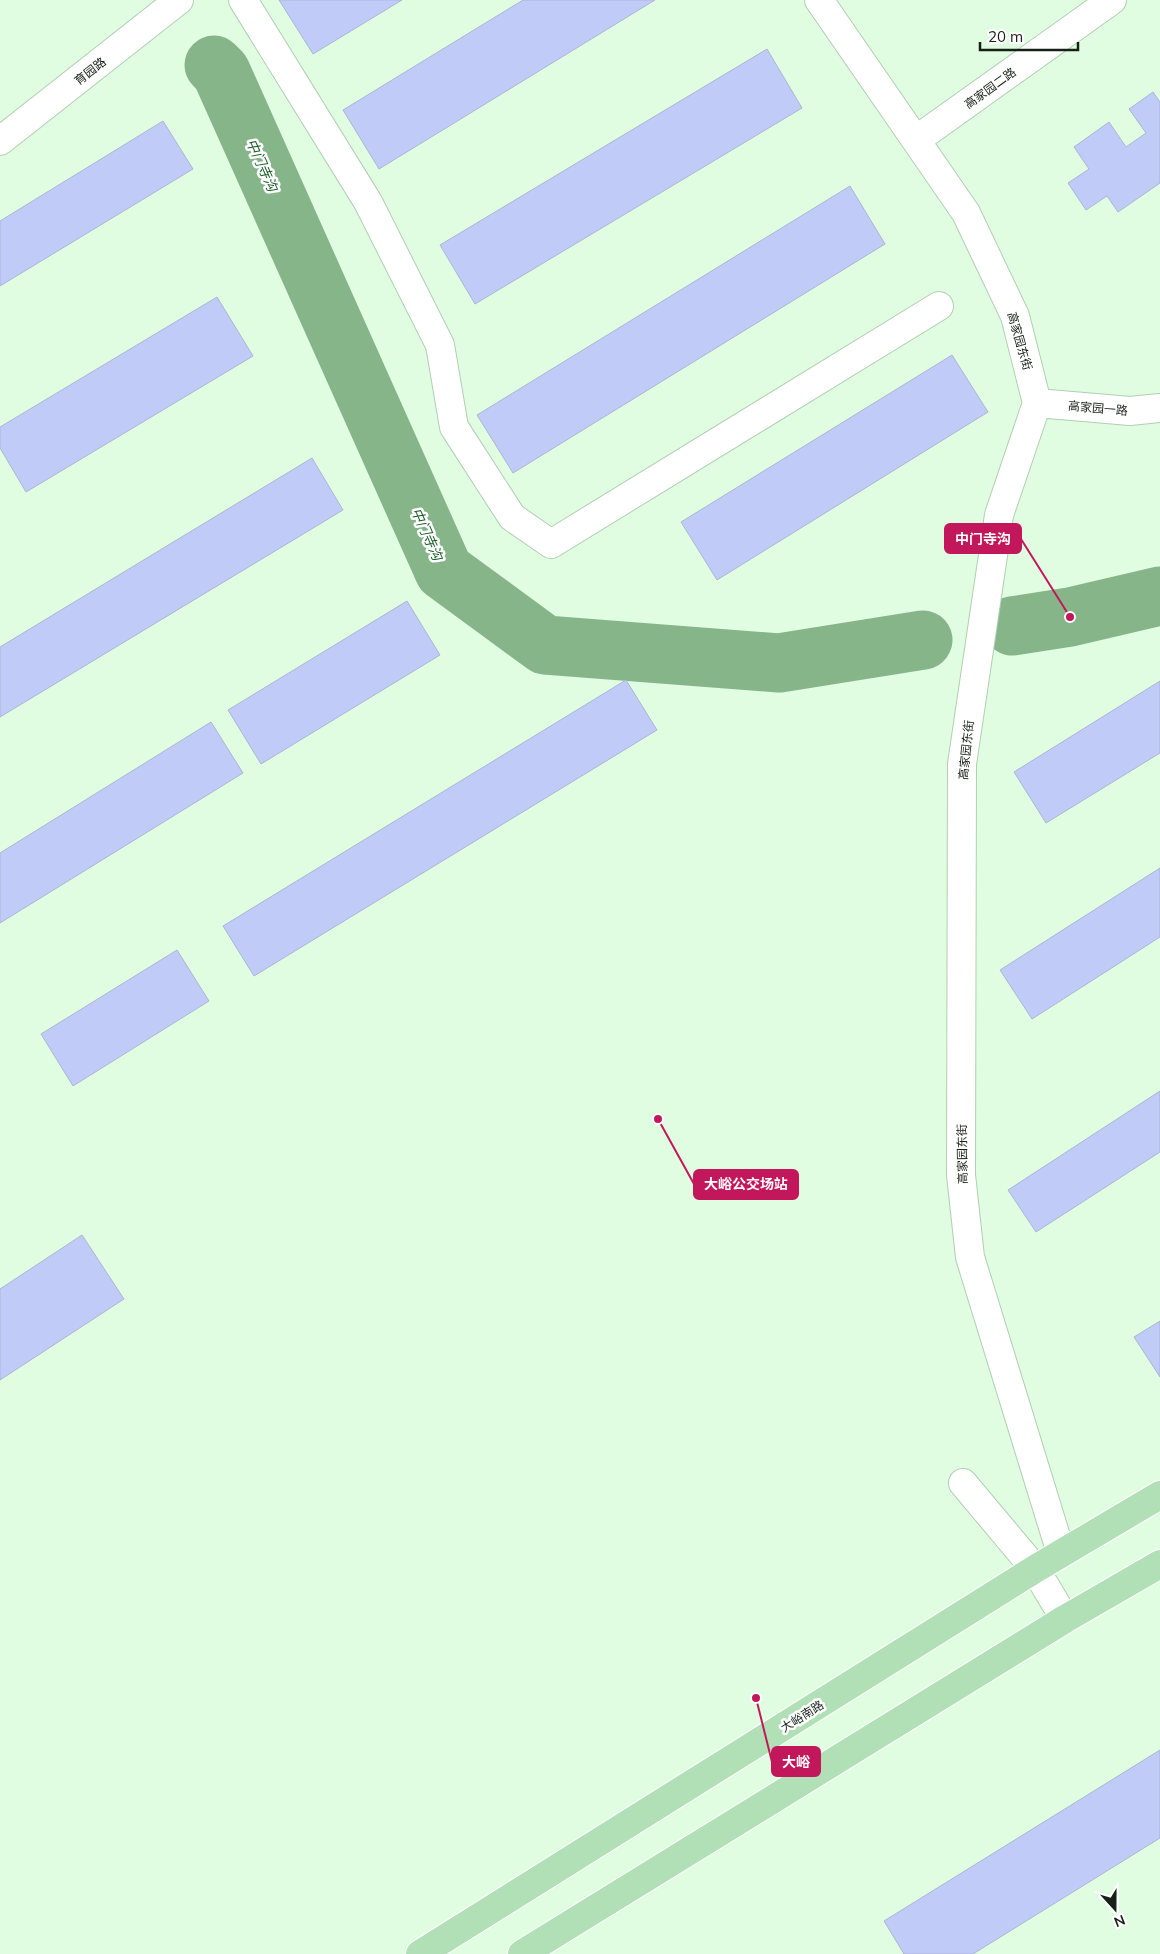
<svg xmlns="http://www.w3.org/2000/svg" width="1160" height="1954" viewBox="0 0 1160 1954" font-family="Mulish,'Noto Sans SC',sans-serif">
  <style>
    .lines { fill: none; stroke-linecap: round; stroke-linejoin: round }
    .river { stroke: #86b58a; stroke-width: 59 }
    .building { fill: #c0cbf7; stroke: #adb5d5 }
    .minor-casing { stroke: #b2ceb4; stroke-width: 30 }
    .major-casing { stroke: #fff; stroke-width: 30 }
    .minor { stroke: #fff; stroke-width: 28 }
    .major { stroke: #b1dfb6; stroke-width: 28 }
    .labels { text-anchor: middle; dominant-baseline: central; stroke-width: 5; stroke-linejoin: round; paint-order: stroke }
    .street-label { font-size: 12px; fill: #162017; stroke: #fff }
    .water-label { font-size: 14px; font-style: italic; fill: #1c5f29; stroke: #fff }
    .leader { fill: none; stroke: #c2185b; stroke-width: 2 }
    .callout-dot { fill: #c2185b; stroke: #fff; stroke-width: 2 }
    .callout { fill: #c2185b; stroke: #c2185b; stroke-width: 2 }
    .callout-label { font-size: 14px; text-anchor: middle; font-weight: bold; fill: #fff }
  </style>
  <rect width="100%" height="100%" fill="#e0fde1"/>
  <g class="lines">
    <!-- river -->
    <path class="river" d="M214 65 221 72 444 571 545 645 779 663 923 640
      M1012 626 1070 617 1160 596"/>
  </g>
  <!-- building -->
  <path class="building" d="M279 0H402L313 54Z
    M523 0H655L379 169 343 110Z
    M767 49 802 108 475 304 440 245Z
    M1153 92 1160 102V183L1118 212 1107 196 1086 210 1068 183 1089 169 1074 147 1109 122 1126 147 1146 133 1129 109Z
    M163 121 193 169 0 286V221Z
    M850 186 885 244 513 473 477 415Z
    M217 297 253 356 26 492 0 448V427Z
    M952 355 988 412 717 580 681 522Z
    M312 458 343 510 0 717V647Z
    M407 601 440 655 261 764 228 710Z
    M626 680 657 730 254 976 223 926Z
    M1160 681V753L1046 823 1014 772Z
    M211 722 243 773 0 923V853Z
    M1160 868V937L1032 1019 1000 970Z
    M177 950 209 1001 73 1086 41 1034Z
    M1160 1091V1152L1036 1232 1008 1190Z
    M82 1235 124 1299 0 1380V1289Z
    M1160 1321V1377L1134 1337Z
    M1160 1750V1838L973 1954H904L884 1921Z"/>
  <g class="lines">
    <defs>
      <path id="minor" d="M243 0 368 202 440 345 454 427 512 517 551 544 939 306
        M819 0 966 213 1015 316 1037 403 999 515 962 764 961 1175 970 1257 1061 1553
        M916 140 1112 0
        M0 141 179 0
        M1037 403 1130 411 1160 408
        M963 1483 1035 1569 1065 1619"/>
      <path id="major" d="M420 1954 1035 1569 1160 1495
        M522 1954 1065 1619 1160 1564"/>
    </defs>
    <!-- minor casing -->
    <use href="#minor" class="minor-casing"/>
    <!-- major casing -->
    <use href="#major" class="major-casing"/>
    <!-- minor -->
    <use href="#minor" class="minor"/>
    <!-- major -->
    <use href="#major" class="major"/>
  </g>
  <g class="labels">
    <!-- street labels -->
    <g class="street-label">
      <text transform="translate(90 71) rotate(-38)">育园路</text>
      <text transform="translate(990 88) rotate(-36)">高家园二路</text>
      <text transform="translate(1020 341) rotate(74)">高家园东街</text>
      <text transform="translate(1098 408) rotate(5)">高家园一路</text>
      <text transform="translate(966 750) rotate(-84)">高家园东街</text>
      <text transform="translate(962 1154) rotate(-91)">高家园东街</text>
      <text transform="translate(802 1716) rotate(-32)">大峪南路</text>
    </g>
    <!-- water labels -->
    <g class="water-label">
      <text transform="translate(262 165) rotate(66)">中门寺沟</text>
      <text transform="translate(427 534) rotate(66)">中门寺沟</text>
    </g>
  </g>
  <!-- callouts -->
  <path class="leader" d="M1070 617L1021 539M658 1119L694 1184M756 1698L772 1762"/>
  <g class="callout-dot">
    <circle cx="1070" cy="617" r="5"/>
    <circle cx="658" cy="1119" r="5"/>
    <circle cx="756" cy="1698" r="5"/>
  </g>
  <g class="callout">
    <rect x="945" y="524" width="76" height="29" rx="5"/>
    <rect x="694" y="1170" width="104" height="29" rx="5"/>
    <rect x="772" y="1747" width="48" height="29" rx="5"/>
  </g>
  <g class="callout-label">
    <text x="983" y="544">中门寺沟</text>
    <text x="746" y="1189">大峪公交场站</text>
    <text x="796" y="1767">大峪</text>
  </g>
  <!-- north arrow -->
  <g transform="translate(1115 1909) rotate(159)" stroke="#ffffff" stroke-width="4" paint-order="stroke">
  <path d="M0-4L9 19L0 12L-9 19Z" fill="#162017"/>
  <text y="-8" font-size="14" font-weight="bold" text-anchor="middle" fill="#162017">N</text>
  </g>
  <!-- scale -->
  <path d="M980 42v8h98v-8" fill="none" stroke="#162017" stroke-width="2.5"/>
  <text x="988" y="42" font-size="15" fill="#162017" stroke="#ffffff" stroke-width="4" paint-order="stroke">20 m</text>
</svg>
